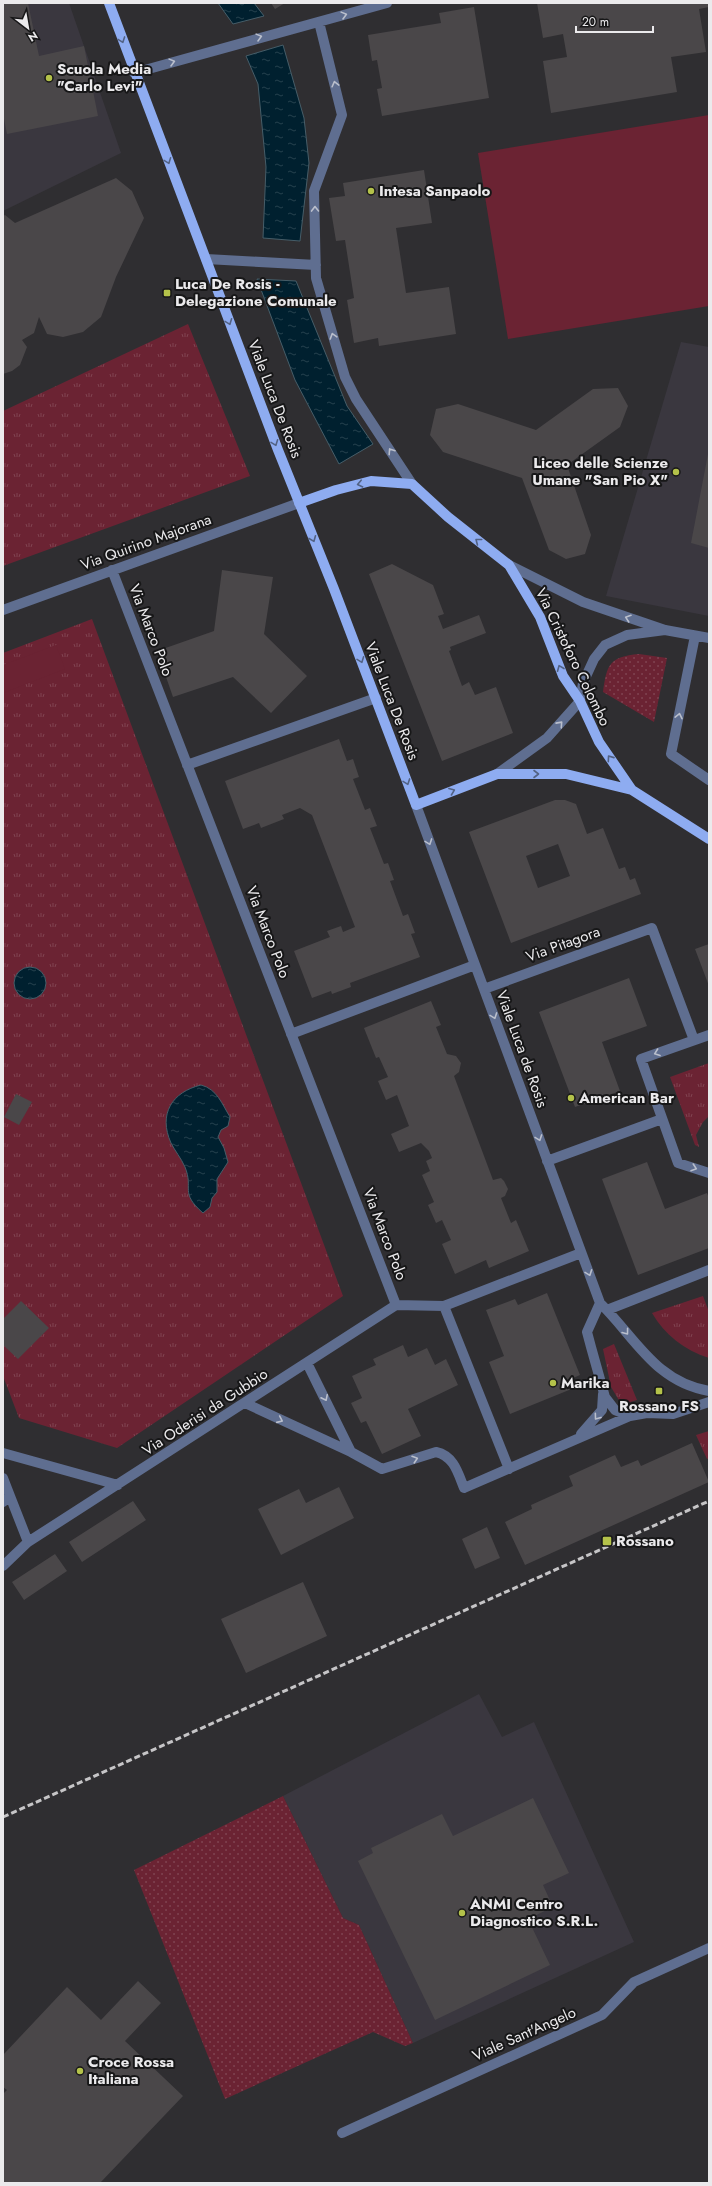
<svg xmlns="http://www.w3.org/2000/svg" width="712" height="2186" viewBox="0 0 712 2186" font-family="Jost,sans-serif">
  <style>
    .built { fill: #3a373f }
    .grass { fill: url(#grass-tufts) }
    .garden { fill: url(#garden-dots) }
    .pitch { fill: #6b2333 }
    .water { fill: url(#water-ripples); stroke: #465d68 }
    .building { fill: #4a4749; fill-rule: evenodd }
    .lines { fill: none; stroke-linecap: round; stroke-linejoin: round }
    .minor { stroke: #5f6e90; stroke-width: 10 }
    .major { stroke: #8eacf1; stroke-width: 10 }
    .rail { stroke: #c6c5c7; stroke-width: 3; stroke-dasharray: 6 3; stroke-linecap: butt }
    .oneway { stroke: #babfcc }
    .oneway2 { stroke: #526284 }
    .poi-dot { fill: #b4c24a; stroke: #171718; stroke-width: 1.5 }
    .labels { text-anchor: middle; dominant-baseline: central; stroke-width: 4; stroke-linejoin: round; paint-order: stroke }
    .poi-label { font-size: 15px; font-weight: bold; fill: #ebeaec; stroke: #171718; text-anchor: start }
    .street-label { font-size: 15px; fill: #ebeaec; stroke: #171718 }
  </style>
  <defs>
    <pattern id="grass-tufts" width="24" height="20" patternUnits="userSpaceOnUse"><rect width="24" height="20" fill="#6b2333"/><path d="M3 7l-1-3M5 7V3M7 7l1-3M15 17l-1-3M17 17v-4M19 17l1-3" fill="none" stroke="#804351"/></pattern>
    <pattern id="garden-dots" width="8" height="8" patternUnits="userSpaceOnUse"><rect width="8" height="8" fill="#6b2333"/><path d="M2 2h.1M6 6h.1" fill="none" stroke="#804351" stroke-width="1.8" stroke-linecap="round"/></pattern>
    <pattern id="water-ripples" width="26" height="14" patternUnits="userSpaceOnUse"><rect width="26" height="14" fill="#00202f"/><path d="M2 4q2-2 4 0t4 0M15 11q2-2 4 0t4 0" fill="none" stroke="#25414d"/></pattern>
  </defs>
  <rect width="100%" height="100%" fill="#2f2e31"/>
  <!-- built -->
  <path class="built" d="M3 3H69L121 153 3 211Z
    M681 342 709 347V616L606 596Z
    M479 1694 502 1737 534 1722 634 1942 413 2043 359 1925 343 1918 283 1796Z"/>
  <!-- grass -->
  <path class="grass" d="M188 324 250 476 3 566V411Z
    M92 619 343 1296 117 1448 19 1418 3 1376V653Z
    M709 1063V1116L703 1122 696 1135 699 1147 695 1145 670 1077Z
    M703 1296 709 1312V1358C684 1350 665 1335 652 1313Z
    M614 1344 637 1400 624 1404 620 1402 611 1387 603 1349Z
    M709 1431V1458L707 1459 696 1435Z"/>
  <!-- garden -->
  <path class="garden" d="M639 654 667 658 654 722 603 692C607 664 609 657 639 654Z
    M283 1796 343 1918 359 1925 413 2043 405 2046 373 2032 225 2099 134 1870Z"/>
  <!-- pitch -->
  <path class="pitch" d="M709 115V306L508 339 478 153Z
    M56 645 65 669 3 693V665Z"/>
  <!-- water -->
  <path class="water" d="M218 3H254L264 16 233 24Z
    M283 45 304 118 309 163 300 241 263 238 266 167 258 84 246 56Z
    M257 279 296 281 347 406 373 444 339 464 295 380Z
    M14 983a16 16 0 1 1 32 0a16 16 0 1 1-32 0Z
    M201 1085C217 1089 222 1104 230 1117L228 1126 221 1130 218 1137 224 1148 228 1162 217 1179V1192L212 1198 210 1207 203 1213C179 1192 194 1189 185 1167 181 1158 175 1151 171 1143 158 1114 172 1092 201 1085Z"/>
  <!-- building -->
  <path class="building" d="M3 3H28L39 56 84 46 98 116 7 134 3 114Z
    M271 3H285L275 9Z
    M537 3H709V7L699 9 706 52 671 57 677 92 551 113 543 61 567 57 563 34 543 38Z
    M474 7 489 98 382 116 377 89 382 88 377 60 372 61 368 35 441 23 439 13Z
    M424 170 432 223 396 228 406 293 449 287 456 334 379 346 378 338 354 343 347 300 354 298 345 240 336 241 329 198 345 196 343 183Z
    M116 178 132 191 144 218 116 277 101 317 83 332 63 337 47 334 39 317 34 333 22 340 27 347 20 365 12 371 3 374V216L5 215 15 223Z
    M618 388 628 406 620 427 567 465 591 535 585 554 566 559 549 550 522 478 443 452 430 435 436 409 458 404 536 430 593 389Z
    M708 454H709V548L691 543Z
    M392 564 433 585 444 614 438 616 443 629 479 615 486 633 450 647 451 650 449 651 462 686 469 682 475 695 496 687 513 733 442 761 369 574Z
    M222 570 273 577 264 634 307 676 271 713 233 677 173 697 157 651 214 631Z
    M339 739 347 761 353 759 359 777 353 779 365 810 370 808 377 826 370 828 384 864 388 863 394 880 390 881 403 916 408 914 415 933 411 934 420 957 350 983 351 987 332 994 331 991 312 998 294 951 330 937 327 931 341 926 343 932 355 927 312 815 300 808 282 815 284 819 261 828 259 823 243 829 225 781Z
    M555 800H565L576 804 587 834 603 828 619 869 625 867 630 880 635 878 641 894 511 943 469 832ZM558 844 570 876 538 888 526 856Z
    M709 944V986L695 949Z
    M629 978 647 1026 602 1042 620 1091 575 1107 539 1012Z
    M431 1001 441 1025 436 1027 447 1054 456 1056 461 1063 459 1072 454 1076 493 1180 501 1178 504 1181 508 1189 505 1196 501 1198 511 1223 516 1220 529 1251 489 1268 486 1260 455 1274 442 1244 451 1240 442 1220 436 1223 428 1205 434 1202 422 1175 430 1171 426 1161 432 1158 429 1151 421 1143 399 1152 391 1134 409 1126 397 1095 386 1100 378 1081 388 1077 379 1057 376 1058 364 1028Z
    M16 1094 32 1102 19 1125 4 1117Z
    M647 1162 665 1209 707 1193 709 1198V1248L638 1275 602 1179Z
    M547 1293 580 1375 571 1379 574 1388 510 1414 489 1362 504 1356 486 1310 515 1299 518 1305Z
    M21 1301 49 1328 18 1359 3 1345V1319Z
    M403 1345 408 1357 427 1348 435 1365 446 1359 458 1385 408 1409 421 1436 382 1454 366 1421 361 1423 351 1403 362 1398 352 1376 376 1365 373 1359Z
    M692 1443 709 1482 525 1565 505 1522 532 1509 531 1505 573 1486 569 1476 615 1455 621 1467 638 1460 641 1466Z
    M339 1487 354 1518 281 1555 258 1509 299 1489 306 1503Z
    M133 1501 146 1520 82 1562 69 1542Z
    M487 1527 500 1558 475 1569 462 1539Z
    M55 1554 67 1571 24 1600 12 1582Z
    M303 1582 327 1636 246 1673 221 1619Z
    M533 1798 569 1873 543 1885 553 1907 528 1919 550 1965 435 2020 358 1861 373 1853 371 1848 442 1814 453 1836Z
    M138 1981 161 2003 125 2041 183 2096 100 2183H3V2094L7 2090 3 2087V2055L67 1987 101 2020Z"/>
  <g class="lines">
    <!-- minor -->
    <path class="minor" d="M319 22 342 115 314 191 316 278 345 377 356 399 412 484
      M134 73 387 3
      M206 259 316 265
      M509 565 583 602 665 630 709 638
      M112 570 396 1305
      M3 610 299 503
      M695 636 671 754 709 780
      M187 765 376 698
      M497 774 547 738 580 701 583 683 594 659 605 645 627 635 665 630
      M416 805 600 1303C635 1337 655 1382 709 1391
      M484 989 652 928 694 1040
      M291 1034 475 965
      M709 1035 641 1059 678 1163 709 1173
      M547 1161 662 1119
      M600 1303 587 1332 591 1347 605 1397 615 1410 630 1416
      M444 1306 509 1469
      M607 1310 709 1270
      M307 1363 351 1452 382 1469 436 1452C454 1456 458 1473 464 1488L630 1416 647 1413 673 1414 709 1402
      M245 1403 351 1452
      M581 1434 602 1410 603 1394
      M3 1453 118 1485
      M3 1478 10 1496
      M3 1502 10 1496 28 1542
      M3 1566 28 1542 396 1305 444 1306 581 1253
      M342 2133 602 2015 634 1982 709 1948"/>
    <!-- major -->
    <path class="major" d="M109 3 278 450 334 589 416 805 497 774H566L632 790
      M299 503 336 490 371 481 412 484 448 517 509 565 540 617 563 676 580 701 599 742 632 790 709 839"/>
    <!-- rail -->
    <path class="rail" d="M3 1817 709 1501"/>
  </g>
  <!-- one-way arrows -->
  <defs><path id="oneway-chevron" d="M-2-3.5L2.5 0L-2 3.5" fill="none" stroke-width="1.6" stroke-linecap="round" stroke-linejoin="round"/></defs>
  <g class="oneway">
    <use href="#oneway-chevron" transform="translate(344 15) rotate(-15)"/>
    <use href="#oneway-chevron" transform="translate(259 37) rotate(-15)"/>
    <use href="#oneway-chevron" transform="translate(172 62) rotate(-15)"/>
    <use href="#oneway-chevron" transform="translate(335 84) rotate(-104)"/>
    <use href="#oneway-chevron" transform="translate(315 209) rotate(-91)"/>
    <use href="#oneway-chevron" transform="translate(333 336) rotate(-107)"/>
    <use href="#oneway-chevron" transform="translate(391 451) rotate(-123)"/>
    <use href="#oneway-chevron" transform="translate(628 618) rotate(-161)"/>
    <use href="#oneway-chevron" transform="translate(679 716) rotate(-78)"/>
    <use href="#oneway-chevron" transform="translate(560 724) rotate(-48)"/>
    <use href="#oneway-chevron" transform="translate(429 842) rotate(70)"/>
    <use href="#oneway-chevron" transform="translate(494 1016) rotate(70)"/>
    <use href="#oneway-chevron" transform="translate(657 1053) rotate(160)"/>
    <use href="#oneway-chevron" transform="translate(539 1138) rotate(70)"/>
    <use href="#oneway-chevron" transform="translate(694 1168) rotate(19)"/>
    <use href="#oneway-chevron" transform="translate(589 1273) rotate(70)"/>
    <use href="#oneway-chevron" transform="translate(626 1332) rotate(53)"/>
    <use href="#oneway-chevron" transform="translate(325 1398) rotate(64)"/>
    <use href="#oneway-chevron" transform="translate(597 1417) rotate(126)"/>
    <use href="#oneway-chevron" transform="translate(280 1420) rotate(24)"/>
    <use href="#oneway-chevron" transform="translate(415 1459) rotate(-18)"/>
  </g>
  <g class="oneway2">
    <use href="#oneway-chevron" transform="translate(122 40) rotate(70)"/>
    <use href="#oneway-chevron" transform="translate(168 161) rotate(69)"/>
    <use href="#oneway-chevron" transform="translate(229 322) rotate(69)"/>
    <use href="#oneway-chevron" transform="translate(275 443) rotate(69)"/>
    <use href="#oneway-chevron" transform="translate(360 484) rotate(167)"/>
    <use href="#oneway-chevron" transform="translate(313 539) rotate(68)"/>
    <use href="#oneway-chevron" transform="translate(478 541) rotate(-142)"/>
    <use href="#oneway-chevron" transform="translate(361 660) rotate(69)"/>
    <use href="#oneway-chevron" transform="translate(560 668) rotate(-112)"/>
    <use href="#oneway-chevron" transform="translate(610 758) rotate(-125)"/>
    <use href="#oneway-chevron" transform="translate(536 774)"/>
    <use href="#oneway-chevron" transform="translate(407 782) rotate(70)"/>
    <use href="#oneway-chevron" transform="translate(452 791) rotate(-21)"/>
  </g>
  <!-- markers -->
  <g class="poi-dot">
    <circle cx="49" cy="78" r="4"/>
    <circle cx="371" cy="191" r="4"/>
    <rect x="163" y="289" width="8" height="8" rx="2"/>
    <circle cx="676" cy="472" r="4"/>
    <circle cx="571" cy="1098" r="4"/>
    <circle cx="553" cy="1383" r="4"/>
    <rect x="655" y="1387" width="8" height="8" rx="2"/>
    <rect x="602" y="1536" width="10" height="10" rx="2"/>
    <circle cx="462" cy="1913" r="4"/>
    <circle cx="80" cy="2071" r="4"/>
  </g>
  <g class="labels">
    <!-- poi labels -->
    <g class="poi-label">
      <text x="57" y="69">Scuola Media<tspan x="57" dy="17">"Carlo Levi"</tspan></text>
      <text x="379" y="191">Intesa Sanpaolo</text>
      <text x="175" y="284">Luca De Rosis -<tspan x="175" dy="17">Delegazione Comunale</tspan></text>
      <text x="668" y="463" text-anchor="end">Liceo delle Scienze<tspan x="668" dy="17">Umane "San Pio X"</tspan></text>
      <text x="579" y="1098">American Bar</text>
      <text x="561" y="1383">Marika</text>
      <text x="659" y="1406" text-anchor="middle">Rossano FS</text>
      <text x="616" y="1541">Rossano</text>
      <text x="470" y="1904">ANMI Centro<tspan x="470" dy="17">Diagnostico S.R.L.</tspan></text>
      <text x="88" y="2062">Croce Rossa<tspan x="88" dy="17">Italiana</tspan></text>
    </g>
    <!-- street labels -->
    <g class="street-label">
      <text transform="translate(275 399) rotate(69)">Viale Luca De Rosis</text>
      <text transform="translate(146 542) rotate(-20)">Via Quirino Majorana</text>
      <text transform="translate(151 630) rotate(69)">Via Marco Polo</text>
      <text transform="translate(573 657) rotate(64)">Via Cristoforo Colombo</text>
      <text transform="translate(392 701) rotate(69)">Viale Luca De Rosis</text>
      <text transform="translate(268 932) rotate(69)">Via Marco Polo</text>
      <text transform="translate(563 944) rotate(-20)">Via Pitagora</text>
      <text transform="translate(522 1049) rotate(70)">Viale Luca de Rosis</text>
      <text transform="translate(385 1234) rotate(69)">Via Marco Polo</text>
      <text transform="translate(205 1412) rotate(-33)">Via Oderisi da Gubbio</text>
      <text transform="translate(524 2034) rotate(-24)">Viale Sant'Angelo</text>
    </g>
  </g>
  <!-- border -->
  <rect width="712" height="2186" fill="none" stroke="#ebeaec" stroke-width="8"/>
  <!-- north arrow -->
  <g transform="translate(28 28) rotate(149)" stroke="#171718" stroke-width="3" paint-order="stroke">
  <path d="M0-3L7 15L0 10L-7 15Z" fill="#ebeaec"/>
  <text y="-6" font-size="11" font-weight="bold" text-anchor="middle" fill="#ebeaec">N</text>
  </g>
  <!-- scale -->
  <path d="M576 26v6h77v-6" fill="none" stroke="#ebeaec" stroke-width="2"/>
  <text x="582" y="26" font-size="12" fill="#ebeaec" stroke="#171718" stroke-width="3" paint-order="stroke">20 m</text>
</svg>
